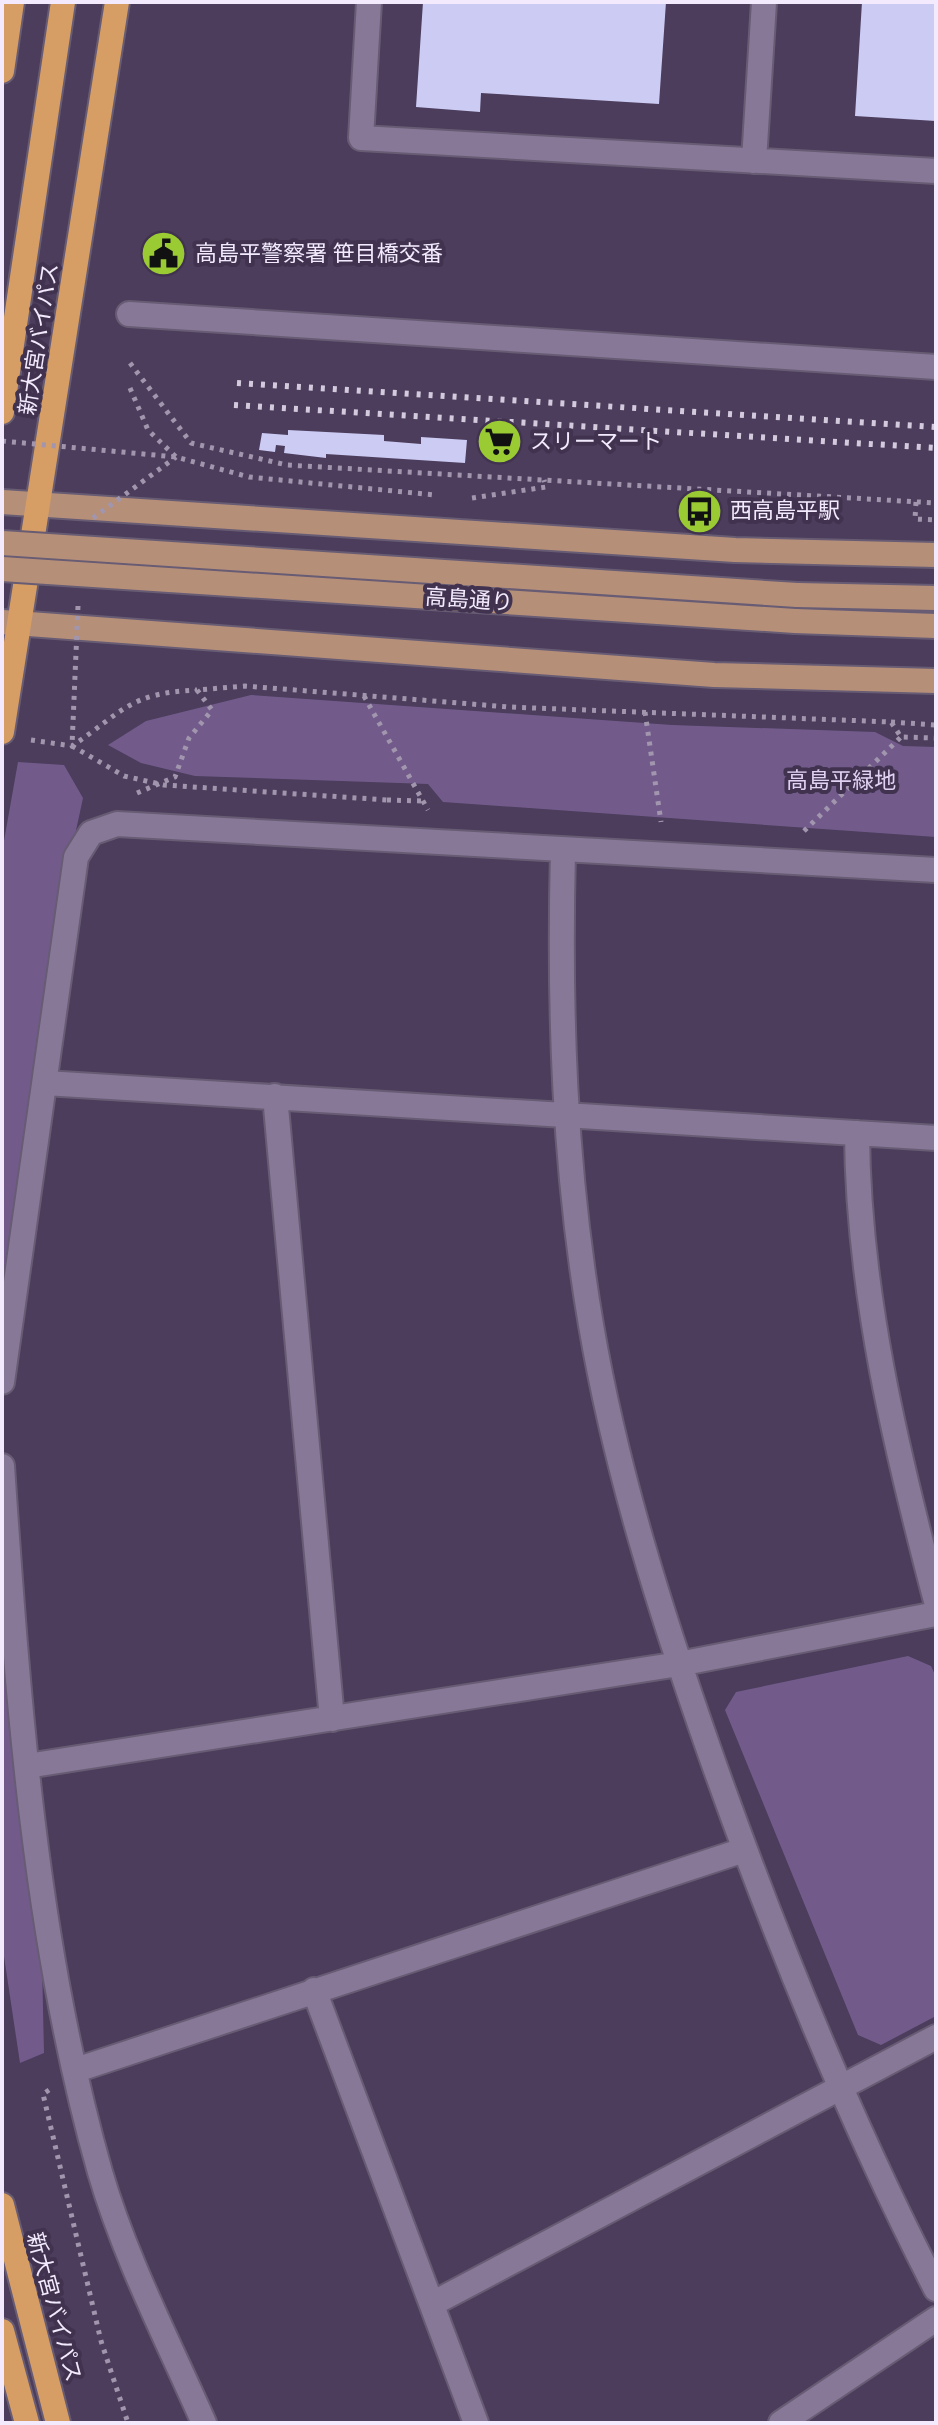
<svg xmlns="http://www.w3.org/2000/svg" width="938" height="2425" viewBox="0 0 938 2425" font-family="'Varela Round','Noto Sans JP',sans-serif">
  <style>
    .green { fill: #725b8b }
    .building { fill: #cccbf4 }
    .lines { fill: none; stroke-linecap: round; stroke-linejoin: round }
    .minor-casing { stroke: #675c74; stroke-width: 28 }
    .major-casing { stroke: #675c74; stroke-width: 28 }
    .highway-casing { stroke: #675c74; stroke-width: 28 }
    .path { stroke: #a196ae; stroke-width: 5; stroke-dasharray: 4 6; stroke-linecap: butt }
    .minor { stroke: #877898; stroke-width: 24 }
    .major { stroke: #b68f79; stroke-width: 24 }
    .highway { stroke: #d69e64; stroke-width: 24 }
    .rail { stroke: #d3cade; stroke-width: 6; stroke-dasharray: 4 8; stroke-linecap: butt }
    .major-bridge-casing { stroke: #675c74; stroke-width: 28; stroke-linecap: butt }
    .path-bridge { stroke: #a196ae; stroke-width: 5; stroke-dasharray: 4 6; stroke-linecap: butt }
    .major-bridge { stroke: #b68f79; stroke-width: 24 }
    .labels { text-anchor: middle; dominant-baseline: central; stroke-width: 8; stroke-linejoin: round; paint-order: stroke }
    .poi-label { font-size: 22px; fill: #f3ebfd; stroke: #413350; text-anchor: start }
    .street-label { font-size: 22px; fill: #f3ebfd; stroke: #413350 }
    .park-label { font-size: 22px; fill: #e1d2f4; stroke: #413350 }
  </style>
  <rect width="100%" height="100%" fill="#4b3d5b"/>
  <!-- green -->
  <path class="green" d="M251 695 672 725 875 732 903 746 936 747V837L443 802 428 784 195 776 141 763 108 745 146 721Z
    M18 762 64 765 83 798 64 886 2 1323V852Z
    M2 1489 42 1964 44 2053 20 2063 2 1943Z
    M908 1656 931 1666 936 1677V2016L881 2045 858 2035 725 1710 736 1692Z"/>
  <!-- building -->
  <path class="building" d="M423 2H666L659 104 481 93 480 112 416 107Z
    M862 2H936V121L855 116Z
    M288 430 384 435V441L421 444V437L467 440 465 463 326 454V458L284 453 285 446 276 445 275 452 259 450 262 433 288 435Z"/>
  <g class="lines">
    <defs>
      <path id="minor" d="M369 2 361 138 936 171
        M754 161 764 2
        M129 314 936 367
        M563 850C559 1010 564 1167 591 1325 616 1472 661 1613 710 1753 775 1937 847 2116 936 2289
        M45 1083 936 1138
        M275 1096 332 1719
        M857 1133C858 1292 896 1449 936 1601
        M2 1382 76 857 91 833 117 824 936 870
        M2 1466C18 1701 35 1944 100 2172 125 2258 168 2341 204 2423
        M27 1766 679 1664 936 1614
        M314 1990 476 2423
        M76 2070 744 1850
        M432 2304 936 2037
        M781 2423 936 2319"/>
      <path id="major" d="M2 502 735 550 936 555
        M797 595 936 598
        M795 621 936 626
        M2 622 714 675 936 681"/>
      <path id="highway" d="M2 71 12 2
        M2 412 63 2
        M2 732 117 2
        M2 2205 58 2423
        M2 2331 27 2423"/>
    </defs>
    <!-- minor casing -->
    <use href="#minor" class="minor-casing"/>
    <!-- major casing -->
    <use href="#major" class="major-casing"/>
    <!-- highway casing -->
    <use href="#highway" class="highway-casing"/>
    <!-- path -->
    <path class="path" d="M130 363 191 443 287 465 936 503
      M130 388 148 430 176 457 249 477 435 495
      M472 498 546 487 544 480
      M916 502 915 519 936 520
      M364 696 428 810
      M645 712 661 822
      M891 722 936 725
      M31 740 72 746C124 711 129 693 197 690
      M137 793 175 777 189 738 212 710 197 690 245 686 509 707 891 722 901 737 936 738
      M387 800 423 801
      M804 831 901 737
      M49 2090 43 2094 101 2341 128 2423"/>
    <!-- minor -->
    <use href="#minor" class="minor"/>
    <!-- major -->
    <use href="#major" class="major"/>
    <!-- highway -->
    <use href="#highway" class="highway"/>
    <!-- rail -->
    <path class="rail" d="M237 383 936 427
      M234 405 936 448"/>
    <defs>
      <path id="major-bridge" d="M2 543 797 595
        M2 569 795 621"/>
    </defs>
    <!-- major-bridge casing -->
    <use href="#major-bridge" class="major-bridge-casing"/>
    <!-- path-bridge -->
    <path class="path-bridge" d="M2 441 176 457
      M93 518 176 457
      M78 606 72 746 124 776 164 785 387 800"/>
    <!-- major-bridge -->
    <use href="#major-bridge" class="major-bridge"/>
  </g>
  <!-- icons -->
  <defs>
    <symbol id="civic-disc" viewBox="-11 -11 22 22"><circle r="9.5" fill="#9bcb33" stroke="#413350"/><path d="M-.6-6.5H3V-4.5H.6V-3L4-1V1h2V6H-6V1h2V-1L-.6-3ZM-1.2 2.5V6h2.4V2.5Z" fill="#111"/></symbol>
    <symbol id="supermarket-disc" viewBox="-11 -11 22 22"><circle r="9.5" fill="#9bcb33" stroke="#413350"/><path d="M-6-5.5h2.5l.6 2H6L4.5 2H-2.5L-4.4-4H-6ZM-1.5 3.2a1.3 1.3 0 1 0 .1 0ZM3 3.2a1.3 1.3 0 1 0 .1 0Z" fill="#111"/></symbol>
    <symbol id="bus-disc" viewBox="-11 -11 22 22"><circle r="9.5" fill="#9bcb33" stroke="#413350"/><path d="M-5-6H5V4H4V6H2V4H-2V6H-4V4H-5ZM-3.5-4V0h7V-4ZM-3.5 1.2v1.5H-2V1.2ZM2 1.2v1.5H3.5V1.2Z" fill="#111"/></symbol>
  </defs>
  <g fill-rule="evenodd">
    <use href="#civic-disc" x="138" y="228" width="51" height="51"/>
    <use href="#supermarket-disc" x="474" y="416" width="51" height="51"/>
    <use href="#bus-disc" x="674" y="486" width="51" height="51"/>
  </g>
  <g class="labels">
    <!-- poi labels -->
    <g class="poi-label">
      <text x="195" y="254">高島平警察署 笹目橋交番</text>
      <text x="530" y="442">スリーマート</text>
      <text x="730" y="511">西高島平駅</text>
    </g>
    <!-- street labels -->
    <g class="street-label">
      <text transform="translate(39 339) rotate(-81)">新大宮バイパス</text>
      <text transform="translate(469 600) rotate(4)">高島通り</text>
      <text transform="translate(54 2307) rotate(75)">新大宮バイパス</text>
    </g>
    <!-- park labels -->
    <g class="park-label">
      <text x="841" y="781">高島平緑地</text>
    </g>
  </g>
  <!-- border -->
  <rect width="938" height="2425" fill="none" stroke="#f3ebfd" stroke-width="8"/>
</svg>
